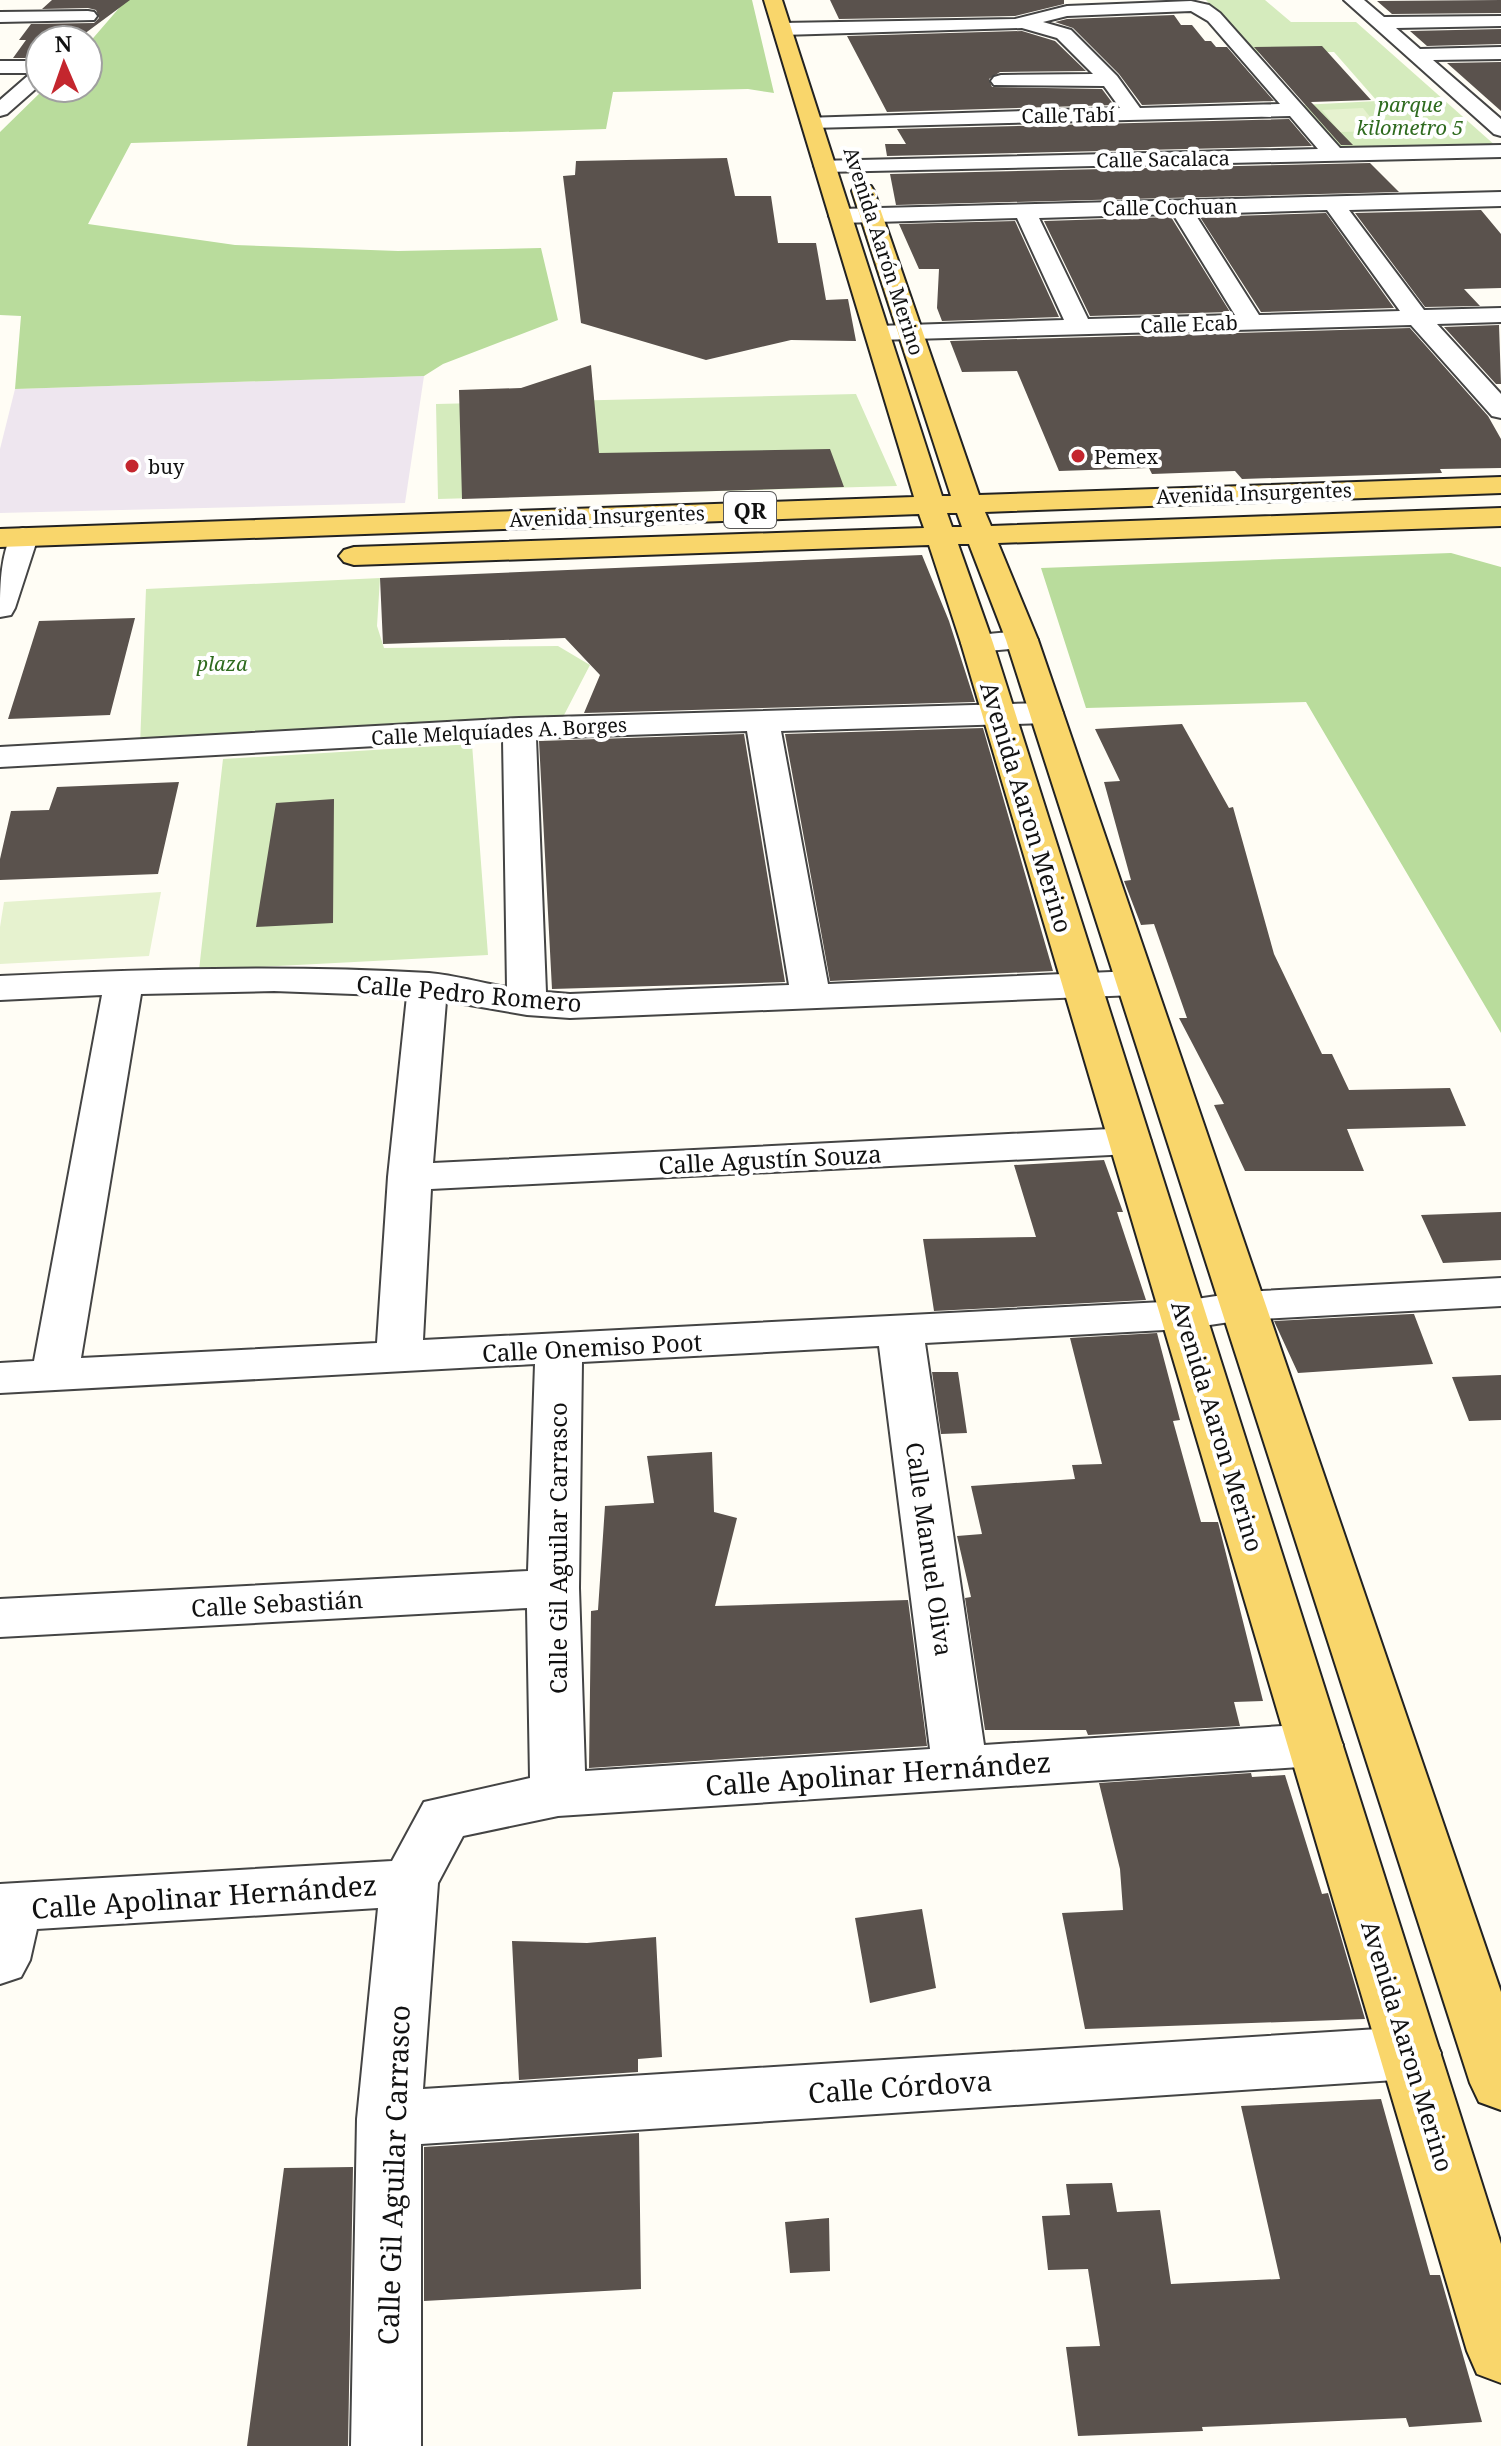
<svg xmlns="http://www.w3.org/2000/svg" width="1501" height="2446" viewBox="0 0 1501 2446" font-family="'Noto Serif',serif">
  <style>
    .industrial { fill: #eee6ef }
    .green { fill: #d5ebbd }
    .forest { fill: #b9dc9c }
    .pitch { fill: #e6f2cf }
    .building { fill: #5a524d }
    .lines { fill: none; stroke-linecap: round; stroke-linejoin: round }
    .minor-casing { stroke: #444; stroke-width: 4 }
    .major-casing { stroke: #222; stroke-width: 4 }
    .minor { fill: #fff; fill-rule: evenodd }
    .major { fill: #f9d66b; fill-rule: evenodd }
    .poi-dot { fill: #c4262e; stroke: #fff; stroke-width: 3 }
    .labels { text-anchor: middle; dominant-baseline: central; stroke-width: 8; stroke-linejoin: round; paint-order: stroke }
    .far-park-label { font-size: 20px; font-style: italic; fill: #2f6b1f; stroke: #fff }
    .far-street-label { font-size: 20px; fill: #111; stroke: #fff }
    .far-poi-label { font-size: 20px; fill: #111; stroke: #fff; text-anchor: start }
    .shield { fill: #fff; stroke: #585858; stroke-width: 2 }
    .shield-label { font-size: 22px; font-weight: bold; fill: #111 }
    .street-label { font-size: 24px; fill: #111; stroke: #fff }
    .near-street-label { font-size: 28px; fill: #111; stroke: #fff }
  </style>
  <rect width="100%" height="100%" fill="#fffdf5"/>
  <!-- industrial -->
  <path class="industrial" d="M424 376 405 503 0 513V449L15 389Z"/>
  <!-- green -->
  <path class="green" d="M1206 0H1265L1291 22H1356L1497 147 1339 151 1301 105 1377 101 1334 52 1255 53Z
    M856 394 897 486 438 499 436 404Z
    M380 578 377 626 384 648 558 646 590 665 563 717 140 746 146 589Z
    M472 744 488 955 199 970 223 759Z"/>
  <!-- forest -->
  <path class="forest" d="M126 0H752L774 93 748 89 613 92 606 129 131 143 88 224 235 245 398 251 541 248 558 320 443 364 424 376 15 389 21 316 0 315V132L45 88H88V44Z
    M1451 553 1501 567V1033L1306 702 1086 708 1041 568Z"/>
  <!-- pitch -->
  <path class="pitch" d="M1363 108 1381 131 1340 132 1322 110Z
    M161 892 149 956 0 964V927L4 902Z"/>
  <!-- building -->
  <path class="building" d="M52 0H130L76 40H40V58H13L26 40H19L31 24 94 23 99 18 96 10 88 8 42 9Z
    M830 0H1064V4L1015 16 839 19Z
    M1501 0V13L1392 14 1377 1Z
    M1174 15 1181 25H1192L1205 41H1211L1216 47H1227L1274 101 1142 105 1119 74 1073 28 1055 22 1067 19Z
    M1501 29V44L1427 46 1410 31Z
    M1022 31 1055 41 1086 71 1000 72 989 79 992 87 1102 89 1114 105 887 112 847 36Z
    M1322 46 1371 100 1311 102 1353 145H1341L1254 47Z
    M1501 62V111L1447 63Z
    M1289 119 1312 146 887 156 885 144H906L897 129Z
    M727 158 735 196H771L778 243H816L826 300 848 299 856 341 791 340 706 360 581 323 563 176 575 175 576 161Z
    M1370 163 1399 192 896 205 890 174Z
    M1481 210 1501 234V288L1464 289 1480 306 1425 307 1355 213Z
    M1326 213 1394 308 1261 312 1200 217Z
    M1171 217 1230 312 1090 316 1044 221Z
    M1015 221 1059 317 942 321 937 308 939 269H919L899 224Z
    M1499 325 1501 384H1496L1444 327Z
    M1410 328 1488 416 1501 439V468L1440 469 1442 473 1242 479 1235 471 1152 474 1149 468 1059 471 1017 371 962 372 950 341Z
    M591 365 599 453 830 449 844 487 462 499 459 390 521 388Z
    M922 555 949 621 975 702 584 713 600 675 565 638 383 644 380 578Z
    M135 618 110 715 8 719 39 621Z
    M1182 724 1229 808 1233 807 1274 954 1322 1054H1332L1349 1090 1450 1088 1466 1126 1347 1129 1364 1171H1245L1214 1105 1224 1104 1179 1018H1187L1154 924 1141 925 1124 881 1131 880 1104 782 1120 781 1095 729Z
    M983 728 1053 971 830 981 785 734Z
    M744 734 785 982 552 989 539 741Z
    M179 782 158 874 0 880V859L11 811 49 810 57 787Z
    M334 799 333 923 256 927 276 803Z
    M1104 1160 1123 1212H1117L1146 1300 934 1311 923 1239 1036 1237 1014 1165Z
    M1501 1212V1260L1443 1263 1421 1215Z
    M1411 1314H1414L1433 1364 1298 1373 1274 1321Z
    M1157 1333 1180 1420 1173 1421 1201 1522H1218L1263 1701 1234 1702 1240 1726 1088 1735 1086 1730H985L965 1598 971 1597 957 1536 982 1534 971 1486 1075 1479 1072 1465 1102 1464 1070 1338Z
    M932 1372H958L967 1433 941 1434Z
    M1501 1375V1420L1469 1421 1452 1377Z
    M712 1452 714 1512 737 1518 715 1606 908 1600 927 1746 589 1768 591 1611 598 1610 605 1506 654 1503 647 1456Z
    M1251 1773 1252 1777 1285 1775 1322 1894 1328 1893 1365 2019 1085 2029 1062 1913 1123 1910 1120 1869 1099 1783Z
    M922 1909 936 1988 870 2003 855 1918Z
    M656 1937 662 2057 638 2059V2072L519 2080 512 1941 587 1943Z
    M1381 2099 1430 2275H1440L1482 2422 1409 2427 1406 2418 1202 2427 1203 2431 1078 2436 1066 2347 1100 2346 1088 2269 1048 2270 1042 2216 1070 2215 1066 2184 1112 2183 1117 2212 1160 2210 1171 2284 1280 2279 1241 2106Z
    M639 2133 641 2289 424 2301V2147Z
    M353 2167 348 2446H247L284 2168Z
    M829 2218 830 2271 790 2273 785 2222Z"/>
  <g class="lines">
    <defs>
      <path id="minor" d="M1344 0H1364L1384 17 1501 16V26L1396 28 1420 49 1501 47V59L1433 60 1501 119V136L1494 134Z
        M1191 1 1209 5 1220 13 1340 148 1501 145V157L825 172 814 166 817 161 1318 149 1290 116 811 128 804 126 801 122 804 118 1120 108 1104 86 994 85 991 81 994 77 1001 75 1093 74 1057 38 1022 28 782 35 773 29 782 23 1015 19 1067 6ZM1191 11 1208 21 1280 104 1140 108 1117 76 1071 30 1043 22 1067 16Z
        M88 11 94 12 97 16 94 20 0 22V12Z
        M0 61H40V85L7 114 0 116V100L31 73H0Z
        M1501 192V206L1349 210 1424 310 1501 308V322L1437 324 1501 394V418L1492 416 1411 325 877 340 868 338 865 333 868 328 877 326 1064 320 1017 218 840 223 829 216 840 209ZM1327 210 1400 311 1259 315 1195 214ZM1173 214 1235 315 1088 319 1039 218Z
        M23 528 33 531 38 537 15 608 11 615 0 617C0 588 0 556 13 531Z
        M1022 631 1033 633 1038 640 1033 647 977 652 966 650 961 643 966 636Z
        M1046 703 1058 706 1063 713 1058 720 1046 723 781 731 828 984 1135 971 1149 975 1154 983 1149 991 1135 995 570 1018 527 1015 446 1001 433 1163 1130 1128 1145 1132 1151 1141 1145 1150 1130 1154 431 1189 423 1340 1183 1301 1243 1292 1501 1278V1306L1243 1320 1183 1329 925 1343 984 1745 1315 1724 1335 1730 1343 1745 1335 1760 1315 1766 558 1816 463 1836 438 1883 423 2089 1410 2027 1432 2035 1441 2053 1432 2071 1410 2079 421 2144V2446H351L357 2119 378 1908 37 1929 30 1960 21 1977 0 1984V1884L392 1861 424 1802 530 1778 527 1608 0 1637V1599L528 1571 535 1364 0 1393V1363L34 1361 102 995 0 1000V976C143 969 286 965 429 973 454 975 481 983 507 987L503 739 0 767V747L519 718ZM747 731 789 985 570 994 546 992 536 738ZM274 991 407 996 388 1177 377 1343 81 1358 141 994ZM879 1346 930 1749 585 1771 579 1588 582 1362Z"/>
      <path id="major" d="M764 0H782L942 496H951L852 191 855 186H871L874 191 979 495 1501 477V493L985 512 991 526 1501 508V526L998 543 1038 640 1501 1992V2110L1479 2102 1470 2083 1006 640 969 544H958L993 643 1501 2244V2383L1477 2374 1467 2351 961 643 929 545 354 565 344 562 339 556 344 550 354 547 924 528 919 514 0 547V529L914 497ZM947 513H957L962 527H952Z"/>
    </defs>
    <!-- minor casing -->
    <use href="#minor" class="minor-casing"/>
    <!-- major casing -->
    <use href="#major" class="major-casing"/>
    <!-- minor -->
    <use href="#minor" class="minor"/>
    <!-- major -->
    <use href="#major" class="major"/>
  </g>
  <!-- markers -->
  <g class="poi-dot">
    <circle cx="1078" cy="456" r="8"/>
    <circle cx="132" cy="466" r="8"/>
  </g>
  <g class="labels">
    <!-- far-park labels -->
    <g class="far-park-label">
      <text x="1410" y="104">parque<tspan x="1410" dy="23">kilometro 5</tspan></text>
      <text x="222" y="663">plaza</text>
    </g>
    <!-- far-street labels -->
    <g class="far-street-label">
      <text transform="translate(1068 115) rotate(-1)">Calle Tabí</text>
      <text transform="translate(1163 159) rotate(-1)">Calle Sacalaca</text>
      <text transform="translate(1170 207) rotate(-1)">Calle Cochuan</text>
      <text transform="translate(884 251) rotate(72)">Avenida Aarón Merino</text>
      <text transform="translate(1189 324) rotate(-2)">Calle Ecab</text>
      <text transform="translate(1254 493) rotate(-2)">Avenida Insurgentes</text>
      <text transform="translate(607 516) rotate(-2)">Avenida Insurgentes</text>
      <text transform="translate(499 731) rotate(-3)">Calle Melquíades A. Borges</text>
    </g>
    <!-- far-poi labels -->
    <g class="far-poi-label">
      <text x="1094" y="456">Pemex</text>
      <text x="148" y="466">buy</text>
    </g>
    <!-- shield labels -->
    <rect class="shield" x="724" y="492" width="52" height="36" rx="6"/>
    <g class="shield-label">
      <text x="750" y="510">QR</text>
    </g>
    <!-- street labels -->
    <g class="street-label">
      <text transform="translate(1027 807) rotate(73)">Avenida Aaron Merino</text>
      <text transform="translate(469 993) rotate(5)">Calle Pedro Romero</text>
      <text transform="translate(770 1159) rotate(-3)">Calle Agustín Souza</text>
      <text transform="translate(592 1347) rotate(-3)">Calle Onemiso Poot</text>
      <text transform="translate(1218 1426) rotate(73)">Avenida Aaron Merino</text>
      <text transform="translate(557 1548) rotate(-90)">Calle Gil Aguilar Carrasco</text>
      <text transform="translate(930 1549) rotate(82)">Calle Manuel Oliva</text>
      <text transform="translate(277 1603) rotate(-3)">Calle Sebastián</text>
      <text transform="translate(1408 2046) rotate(73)">Avenida Aaron Merino</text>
    </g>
    <!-- near-street labels -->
    <g class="near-street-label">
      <text transform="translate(878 1773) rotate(-4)">Calle Apolinar Hernández</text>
      <text transform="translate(204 1896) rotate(-4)">Calle Apolinar Hernández</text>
      <text transform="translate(900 2086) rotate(-4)">Calle Córdova</text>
      <text transform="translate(393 2175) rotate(-88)">Calle Gil Aguilar Carrasco</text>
    </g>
  </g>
  <!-- north arrow -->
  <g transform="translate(64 64) rotate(358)"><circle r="38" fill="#ffffff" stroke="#a0a0a0" stroke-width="2"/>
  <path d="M0-6L14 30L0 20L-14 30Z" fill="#c4262e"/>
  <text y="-12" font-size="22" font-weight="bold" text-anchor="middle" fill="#111111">N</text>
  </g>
</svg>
